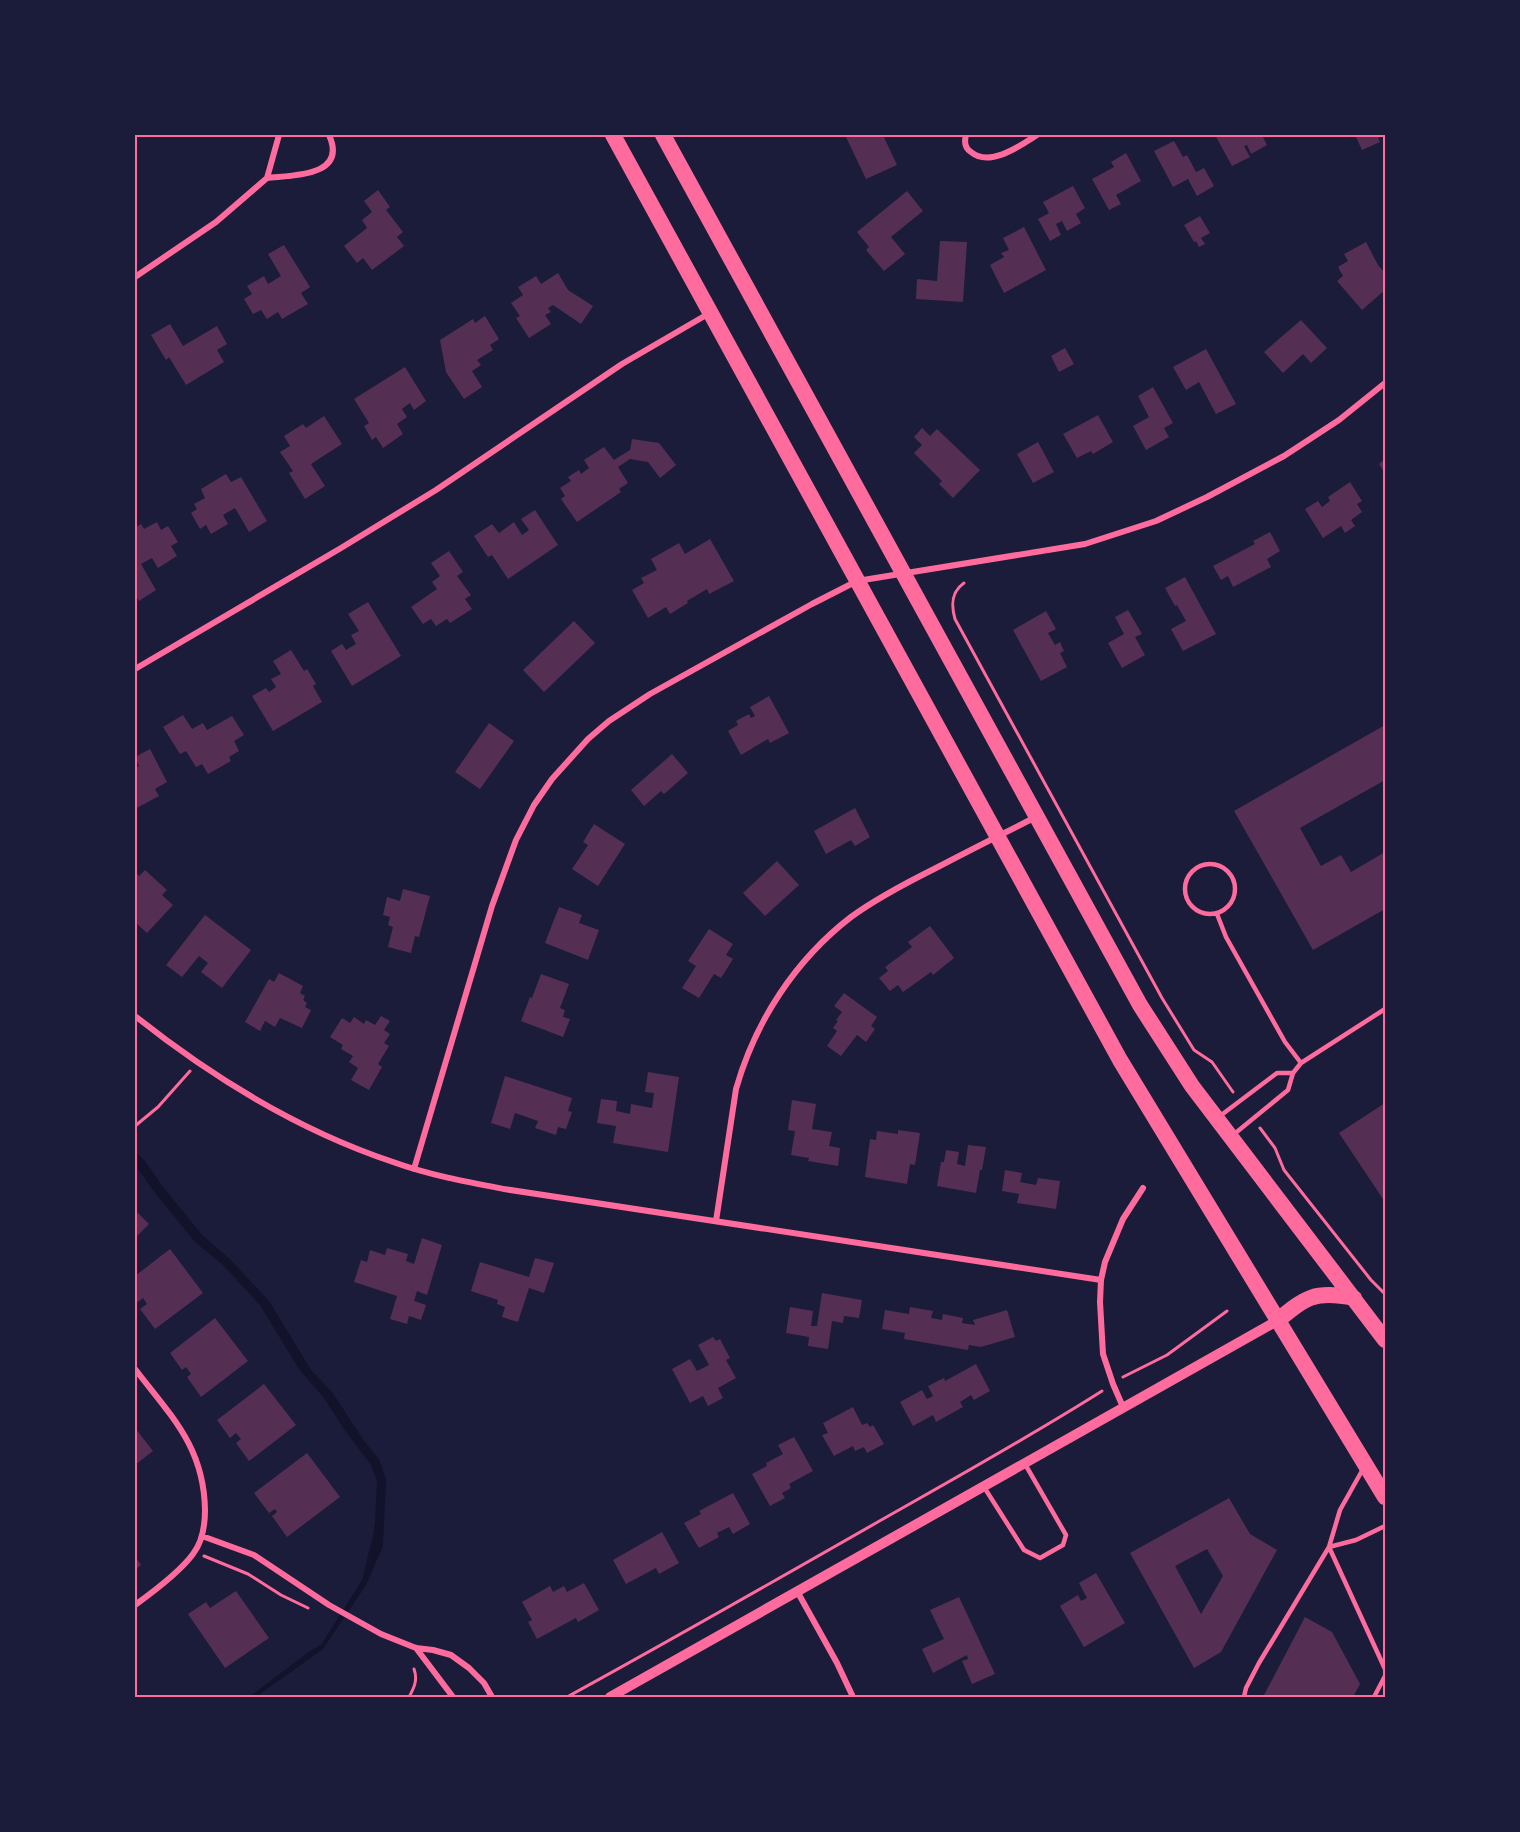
<svg xmlns="http://www.w3.org/2000/svg" width="1520" height="1832" viewBox="0 0 1520 1832" font-family="Quicksand,sans-serif">
  <style>
    .water { fill: #12122b }
    .building { fill: #542f53; fill-rule: evenodd }
    .lines { fill: none; stroke-linecap: round; stroke-linejoin: round }
    .path { stroke: #ff6b9d; stroke-width: 3 }
    .service { stroke: #ff6b9d; stroke-width: 4.5 }
    .minor { stroke: #ff6b9d; stroke-width: 6 }
    .tertiary { stroke: #ff6b9d; stroke-width: 10 }
    .trunk { stroke: #ff6b9d; stroke-width: 16 }
    .neatline { fill: none; stroke: #ff6b9d; stroke-width: 2 }
  </style>
  <rect width="100%" height="100%" fill="#1b1b3a"/>
  <!-- water -->
  <path class="water" d="M135 1152 145 1161 163 1187 203 1236 229 1258 269 1301 311 1370 332 1392 364 1441 379 1459 386 1479 383 1546 366 1585 323 1649 256 1697H249L310 1651 321 1645 362 1580 373 1536 375 1522 377 1481 371 1465 344 1429 324 1398 299 1369 260 1305 223 1265 196 1243 155 1193 135 1165Z"/>
  <!-- building -->
  <path class="building" d="M845 135H883L897 165 866 179Z
    M1215 135H1262L1267 145 1251 154 1247 145 1244 146 1250 157 1232 166Z
    M1355 135H1377L1380 142 1362 150Z
    M1174 141 1183 157 1187 155 1196 172 1204 168 1214 186 1197 196 1188 179 1173 187 1154 151Z
    M1126 153 1141 181 1116 195 1121 204 1109 210 1092 179 1114 167 1111 162Z
    M1073 186 1085 208 1076 214 1081 223 1067 231 1062 221 1056 224 1061 235 1050 241 1038 219 1049 213 1043 202Z
    M378 190 390 207 386 210 403 232 397 237 404 246 372 270 363 258 357 263 344 246 367 228 362 220 372 212 364 201Z
    M907 191 923 211 891 237 905 254 884 271 866 250 869 247 857 232Z
    M1200 216 1210 233 1201 238 1205 244 1199 247 1196 241 1194 242 1184 225Z
    M1024 227 1046 270 1004 293 990 265 1004 257 1001 253 1009 250 1003 238Z
    M940 241 967 242 963 302 916 299 917 279 937 281Z
    M1366 242 1378 265 1385 273V290L1362 310 1337 281 1343 276 1338 267 1348 261 1344 254Z
    M284 245 310 287 301 293 308 304 282 319 278 312 267 319 261 310 253 314 244 299 252 294 247 286 264 276 268 284 281 276 268 254Z
    M558 273 568 290 593 306 581 324 553 305 548 308 551 312 545 315 551 324 529 338 516 318 520 316 511 303 523 295 518 287 536 276 541 284Z
    M485 316 499 339 490 345 493 350 477 360 481 365 472 371 482 387 464 399 446 372 440 340 473 319 475 323Z
    M1301 320 1327 348 1311 363 1303 354 1283 373 1264 352Z
    M170 324 183 346 217 326 227 344 217 350 224 362 186 385 169 357 166 360 151 335Z
    M1065 348 1074 364 1059 372 1051 356Z
    M1206 349 1236 404 1216 414 1199 382 1186 390 1173 367Z
    M405 367 426 401 414 410 410 403 402 409 407 417 397 424 403 434 383 448 376 437 372 440 364 426 369 423 354 399Z
    M1153 387 1173 423 1164 428 1169 437 1146 450 1133 426 1149 417 1138 396Z
    M1098 415 1113 442 1093 454 1091 451 1077 458 1063 434Z
    M324 416 342 444 311 464 325 486 305 499 289 473 293 471 280 452 290 446 284 436 303 424 306 428Z
    M922 428 930 436 937 429 980 470 953 498 939 484 942 481 914 453 922 445 914 437Z
    M632 439 659 443 676 465 660 478 648 462 630 459 618 467 628 483 619 489 621 492 577 522 561 499 565 496 560 488 571 481 568 477 579 470 581 474 589 468 584 460 604 447 614 460 630 450Z
    M1038 442 1054 472 1033 483 1017 454Z
    M1385 459V473L1379 464Z
    M226 474 231 482 241 477 267 521 249 532 235 508 223 515 228 524 211 534 206 525 200 529 191 513 197 509 194 504 205 498 201 489Z
    M1350 482 1362 501 1357 504 1362 512 1351 520 1355 526 1345 533 1341 526 1323 538 1305 509 1318 501 1322 507 1330 501 1328 497Z
    M535 510 558 545 508 579 492 555 488 557 474 536 492 524 499 533 514 522 522 535 529 530 521 519Z
    M157 522 161 530 168 526 178 542 171 546 177 556 158 568 152 558 141 564 156 590 139 601 135 595V528L141 524 144 529Z
    M1270 532 1280 551 1267 559 1271 567 1233 587 1228 576 1221 580 1213 566 1255 544 1253 541Z
    M710 539 734 581 709 594 707 589 687 601 688 603 670 614 666 607 648 618 632 590 644 583 641 578 657 570 651 559 679 543 685 554Z
    M449 551 463 572 457 576 471 595 465 599 472 609 450 623 447 619 436 626 431 619 423 624 411 607 437 589 432 582 440 576 431 563Z
    M1185 577 1216 634 1183 651 1171 629 1186 621 1177 605 1175 606 1165 588Z
    M368 602 401 656 352 686 331 651 342 644 346 650 356 644 351 635 359 631 348 614Z
    M1128 610 1142 634 1135 637 1145 655 1122 668 1108 643 1124 634 1115 617Z
    M1046 611 1056 629 1048 633 1055 645 1060 642 1064 651 1060 653 1067 667 1041 681 1013 630Z
    M574 621 595 643 544 692 523 670Z
    M291 650 304 671 307 669 316 684 313 686 322 702 273 731 252 696 266 688 269 692 276 687 271 679 281 674 273 661Z
    M769 696 789 733 770 743 768 739 741 755 728 731 738 725 736 721 749 714 751 718 755 716 750 707Z
    M183 715 192 729 203 723 207 730 232 716 244 735 234 741 239 751 229 757 231 761 208 774 202 764 196 767 186 751 180 754 163 727Z
    M489 723 514 741 480 789 455 772Z
    M1385 725V780L1300 828 1321 866 1341 855 1351 872 1385 852V909L1313 950 1234 811Z
    M150 749 167 782 155 789 159 796 135 809V768L139 766 135 757Z
    M672 754 688 773 664 794 661 791 644 806 631 790Z
    M855 808 870 837 855 846 851 840 826 854 814 831Z
    M594 824 625 844 598 886 572 869 588 845 583 842Z
    M777 861 799 885 765 916 743 893Z
    M145 870 167 890 162 895 173 905 147 933 135 922V872L139 876Z
    M403 889 430 896 419 937 415 936 411 953 388 947 393 927 388 925 390 917 383 915 387 897 400 901Z
    M559 907 582 915 579 923 599 930 588 960 545 943Z
    M205 915 251 950 222 988 201 972 208 963 199 956 182 977 166 965Z
    M930 926 954 958 933 975 931 972 903 992 898 985 890 991 879 978 888 971 885 967 912 947 908 942Z
    M709 929 733 944 726 955 733 959 721 978 714 974 699 998 682 988 696 966 688 961Z
    M279 973 303 986 300 993 305 996 303 1000 307 1003 305 1007 311 1010 302 1028 280 1018 275 1027 265 1021 260 1031 245 1022 269 979 274 982Z
    M541 974 569 984 560 1008 565 1010 563 1017 570 1019 563 1037 521 1021 530 997 532 998Z
    M844 993 877 1017 871 1026 875 1029 866 1042 857 1035 841 1056 827 1046 837 1031 833 1028 838 1021 836 1020 842 1012 834 1006Z
    M381 1016 390 1021 384 1030 390 1034 384 1043 389 1046 378 1064 382 1067 369 1090 351 1080 358 1068 349 1062 353 1056 341 1049 343 1045 330 1037 342 1018 350 1023 354 1017 364 1024 366 1020 375 1025Z
    M648 1072 679 1077 668 1152 613 1143 616 1126 597 1123 601 1099 617 1101 616 1111 630 1114 631 1104 652 1108 654 1093 645 1092Z
    M505 1076 572 1098 568 1111 572 1112 566 1129 558 1127 556 1135 535 1128 538 1121 515 1113 510 1129 491 1123Z
    M792 1100 816 1104 812 1129 832 1132 829 1146 840 1148 838 1166 808 1161 809 1158 791 1155 795 1131 788 1130Z
    M1385 1103V1202L1339 1133Z
    M898 1130 920 1133 915 1165 910 1164 907 1184 865 1177 870 1139 876 1140 877 1131 898 1134Z
    M968 1145 986 1147 982 1170H980L976 1193 937 1186 941 1162H944L946 1150 959 1152 957 1164 965 1166Z
    M1005 1170 1022 1173 1020 1182 1036 1185 1038 1178 1060 1181 1056 1209 1017 1203 1019 1194 1002 1191Z
    M135 1210 149 1224 135 1238Z
    M422 1238 442 1245 427 1295 417 1291 414 1301 426 1305 421 1320 409 1316 407 1324 390 1319 397 1296 354 1282 361 1260 367 1262 370 1250 385 1255 387 1248 408 1254 406 1261 414 1264Z
    M170 1249 203 1293 155 1329 140 1309 147 1304 143 1298 135 1304V1276Z
    M535 1258 554 1263 544 1293 529 1288 518 1322 502 1317 505 1307 497 1304 498 1300 471 1291 480 1262 529 1277Z
    M822 1293 862 1300 859 1318 844 1316 843 1323 832 1321 828 1349 808 1346 809 1337 786 1333 790 1307 813 1311 811 1326H817Z
    M910 1307 933 1311 931 1318 942 1320 943 1314 963 1318 962 1323 975 1325 973 1320 1007 1310 1015 1337 981 1347 969 1345 968 1350 904 1339 905 1333 882 1329 885 1310 909 1314Z
    M215 1318 248 1361 201 1397 187 1377 191 1374 186 1367 182 1370 170 1353Z
    M713 1337 716 1341 720 1339 730 1358 726 1360 736 1378 718 1388 723 1398 708 1406 703 1396 690 1403 672 1369 690 1359 697 1371 709 1365 698 1345Z
    M976 1364 990 1391 974 1400 971 1395 960 1402 963 1407 936 1422 933 1415 913 1426 900 1402 922 1390 927 1399 933 1396 928 1386 944 1378 945 1381Z
    M264 1384 296 1425 249 1461 236 1443 241 1439 236 1433 230 1438 217 1420Z
    M853 1407 862 1425 867 1423 870 1427 873 1425 884 1444 867 1453 864 1447 855 1451 853 1446 834 1456 822 1435 828 1433 823 1423Z
    M135 1428 153 1451 135 1465Z
    M794 1437 813 1471 789 1484 791 1488 782 1493 785 1498 770 1506 752 1474 767 1466 766 1463 783 1454 778 1445Z
    M307 1453 340 1497 287 1537 272 1516 277 1512 275 1509 269 1513 254 1493Z
    M733 1493 750 1524 733 1534 729 1527 717 1533 719 1537 699 1548 684 1523 701 1514 699 1511Z
    M1229 1498 1250 1534 1277 1550 1221 1652 1194 1668 1130 1553ZM1207 1549 1223 1576 1201 1614 1175 1566Z
    M662 1532 679 1563 659 1574 656 1568 626 1584 613 1560Z
    M135 1556 141 1565 135 1570Z
    M1096 1573 1125 1623 1084 1647 1060 1606 1078 1595 1081 1601 1087 1598 1079 1583Z
    M584 1583 599 1610 578 1622 576 1618 537 1639 528 1622 532 1620 522 1602 550 1586 553 1592 564 1586 567 1592Z
    M236 1591 269 1638 225 1668 188 1614 206 1602 210 1608Z
    M959 1597 995 1674 972 1684 962 1661 968 1659 967 1655 933 1673 922 1649 944 1639 930 1610Z
    M1305 1617 1332 1632 1360 1684 1353 1697H1263Z"/>
  <g class="lines">
    <!-- path -->
    <path class="path" d="M964 583C951 592 951 605 955 619L1162 998 1194 1050 1212 1062 1233 1092
      M135 1126 158 1107 190 1071
      M1260 1128 1275 1148 1284 1170 1371 1280 1385 1294
      M1123 1377 1167 1355 1227 1311
      M204 1556 248 1574 281 1595 308 1608
      M409 1697C414 1688 418 1680 414 1669
      M567 1697C673 1639 778 1579 883 1519 957 1477 1031 1436 1102 1391"/>
    <!-- service -->
    <path class="service" d="M1185 889a25 25 0 1 1 50 0a25 25 0 1 1-50 0Z
      M1217 914 1226 937 1285 1042 1301 1063
      M1220 1116 1277 1073H1293
      M1233 1135 1288 1090 1293 1073 1301 1063 1385 1009
      M984 1487 1024 1550 1040 1558 1063 1545 1066 1535 1025 1464
      M1329 1547 1385 1669
      M1329 1547 1356 1540 1385 1526
      M1244 1697 1246 1688 1259 1663 1329 1547 1340 1510 1363 1469
      M1374 1697 1385 1676"/>
    <!-- minor -->
    <path class="minor" d="M966 135C964 142 965 148 971 152 990 168 1021 145 1037 135
      M267 178C292 175 348 177 329 135
      M135 277 216 222 267 178 279 135
      M135 669 341 548 436 490 622 364 708 314
      M135 1016C213 1078 297 1130 393 1162 429 1175 467 1182 504 1189L1101 1280
      M414 1169 492 906 516 840 534 805 552 779 588 739 609 721 650 694 812 604 857 581 1085 544 1156 521 1207 497 1284 456 1339 420 1385 383
      M716 1221 736 1089C755 1022 795 960 851 917 877 898 906 883 934 869 968 851 1002 834 1036 817
      M135 1369C171 1416 204 1447 205 1510 205 1525 203 1541 193 1554 180 1572 153 1592 135 1605
      M1123 1407 1113 1384 1103 1354 1100 1302 1101 1280 1105 1262 1123 1219 1143 1188
      M202 1536 254 1555 329 1605 381 1634 416 1648 433 1650 451 1655 469 1668 484 1683 492 1697
      M797 1591 837 1663 853 1697
      M416 1648 453 1697"/>
    <!-- tertiary -->
    <path class="tertiary" d="M610 1697 1277 1321"/>
    <!-- trunk -->
    <path class="trunk" d="M613 135 1120 1060 1385 1497
      M663 135 1140 1005 1192 1086 1385 1340
      M1277 1321C1306 1297 1315 1290 1354 1298"/>
  </g>
  <!-- border -->
  <rect width="1520" height="1832" fill="none" stroke="#1b1b3a" stroke-width="273"/>
  <rect x="136" y="136" width="1248" height="1560" class="neatline"/>
</svg>
